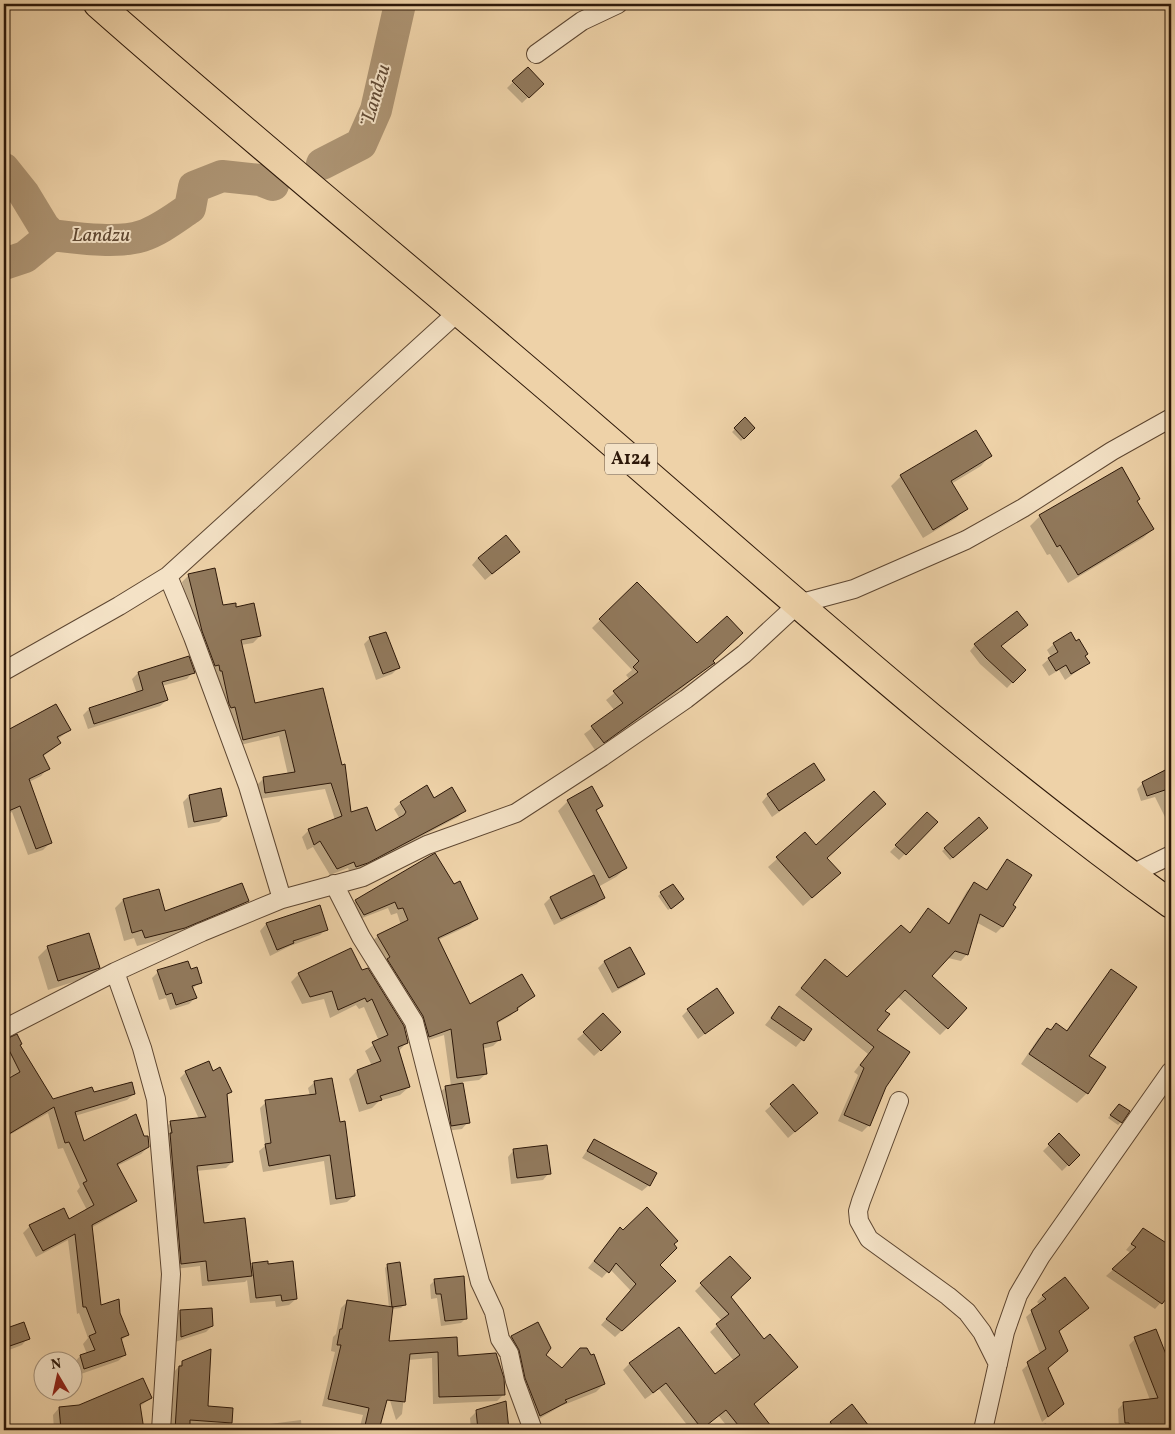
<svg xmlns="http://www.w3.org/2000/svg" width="1175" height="1434" viewBox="0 0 1175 1434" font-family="Vollkorn,serif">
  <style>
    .shadow { fill: #0003 }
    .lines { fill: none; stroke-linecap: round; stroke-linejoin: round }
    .river { stroke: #ac9372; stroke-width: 32 }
    .building { fill: #91795c; stroke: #2d1809 }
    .minor-casing { stroke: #5d4631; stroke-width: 20 }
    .trunk-casing { stroke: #2d1809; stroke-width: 30 }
    .minor { stroke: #f4e2c6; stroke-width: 18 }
    .trunk { stroke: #eed2a8; stroke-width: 28 }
    .labels { text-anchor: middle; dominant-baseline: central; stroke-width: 4; stroke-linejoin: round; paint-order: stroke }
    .shield { fill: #f4e2c6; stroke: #695542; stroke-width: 1 }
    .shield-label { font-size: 18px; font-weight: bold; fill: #2d1809 }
    .water-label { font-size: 20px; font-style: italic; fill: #604933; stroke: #f4e2c6 }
  </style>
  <rect width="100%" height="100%" fill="#eed2a8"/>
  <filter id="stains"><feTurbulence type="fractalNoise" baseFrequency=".004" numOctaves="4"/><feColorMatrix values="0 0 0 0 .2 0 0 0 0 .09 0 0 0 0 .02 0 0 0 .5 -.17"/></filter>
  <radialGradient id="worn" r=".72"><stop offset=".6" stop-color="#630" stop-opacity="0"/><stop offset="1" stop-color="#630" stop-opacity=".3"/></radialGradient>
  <!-- shadow -->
  <path class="shadow" d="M513 82 542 84 522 103 507 88Z
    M745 419 754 428 741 441 732 432Z
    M975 431 990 456 981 466 951 484 966 508 956 518 923 538 891 486 901 476Z
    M1136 501 1153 529 1143 538 1068 583 1050 554 1047 555 1030 526 1040 516Z
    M478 558H512L485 580 472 565Z
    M189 575 222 607 235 608 260 636 253 643 241 645 254 705 322 690 350 814 376 833 400 819 394 809 401 803 434 800 464 811 458 817 360 869 350 873 348 868 330 875 313 847 307 850 302 837 309 830 335 820 325 789 259 799 257 785 264 778 288 775 279 736 236 746 196 638 182 582Z
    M637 584 713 663 670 698 595 750 584 734 615 711 606 700 630 680 626 675 632 670 592 628Z
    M370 638 398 668 392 674 376 680 364 644Z
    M1054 644 1084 656 1088 663 1065 680 1059 670 1049 676 1042 665 1051 657 1047 650Z
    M975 645 1024 670 1007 688 980 664 970 651Z
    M193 672 187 679 162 686 167 700 160 706 88 729 83 715 89 709 137 694 132 679 138 673Z
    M56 705 69 730 57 740 59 743 52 750 42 757 48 768 41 776 29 782 51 842 43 850 28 855 12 812 4 816V734Z
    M1170 769 1171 814 1165 817 1155 797 1141 801 1137 789 1143 783Z
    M824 780 772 817 762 802 768 795Z
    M189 796 226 815 219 822 188 828 183 802Z
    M568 801 601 806 596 812 626 868 616 877 598 887 603 897 597 904 554 925 544 904 550 898 594 876 558 811Z
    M927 814 936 822 899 860 890 852Z
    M984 831 950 860 942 851 945 849Z
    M805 834 826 859 830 882 803 906 768 867Z
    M435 855 476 919 470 925 438 940 470 1006 533 996 510 1016 496 1024 499 1040 493 1046 482 1049 486 1074 479 1080 462 1082 468 1122 462 1129 445 1131 439 1093 446 1087 451 1086 444 1035 423 1042 371 942 378 936 401 925 397 913 391 915 388 908 357 920 349 907 356 901Z
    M1007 861 1011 905 1002 927 996 933 976 922 967 954 961 961 948 958 930 977 947 1028 940 1035 897 996 883 1011 875 1030 885 1087 869 1125 862 1132 838 1121 858 1075 854 1072 868 1054 795 995 825 960 847 978 908 934 928 910 948 924 967 891 974 884 985 891Z
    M661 893 680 902 668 910 658 896Z
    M123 900 164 913 247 901 239 909 175 936 137 946 134 938 124 941 115 908Z
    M319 906 326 929 320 935 290 946 270 956 260 931 266 924Z
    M48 947 98 968 89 977 48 990 38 957Z
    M630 948 643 973 637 980 612 993 598 968 604 962Z
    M190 971 200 982 192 989 195 998 189 1004 170 1010 166 998 159 1000 152 978 158 972Z
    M1112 971 1087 1056V1093L1077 1103 1021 1064 1038 1039 1047 1029 1066 1031 1102 981Z
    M361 972 407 1042 399 1051 409 1087 400 1095 379 1101 372 1108 359 1112 349 1079 357 1071 372 1066 365 1051 379 1041 364 1007 359 1009 356 1005 330 1018 324 999 302 1004 291 982 299 974Z
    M779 1008 810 1030 796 1047 765 1025Z
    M688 1010 733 1013 698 1039 682 1016Z
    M584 1033 613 1039 594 1056 577 1039Z
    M16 1036 19 1046 52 1100 93 1093 134 1094 127 1100 75 1116 83 1143 148 1147 141 1154 117 1166 135 1200 128 1207 91 1228 100 1307 119 1313 128 1334 121 1341 125 1355 118 1361 78 1375 74 1363 80 1356 87 1354 83 1344 88 1338 79 1313 77 1314 68 1240 36 1257 23 1233 30 1226 69 1220 87 1210 77 1191 80 1187 63 1148 58 1149 48 1113 4 1138V1083L12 1077 4 1060V1040Z
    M186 1072H213L230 1091 226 1096 232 1162 226 1168 196 1171 203 1224 250 1267 253 1264 296 1299 289 1305 276 1307 275 1301 250 1303 247 1280 245 1282 202 1286 200 1266 175 1269 165 1128 171 1122 199 1119 180 1078Z
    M315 1082 354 1196 347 1202 330 1205 324 1161 263 1172 259 1151 265 1146 260 1108 266 1102 310 1096 308 1088Z
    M793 1086 810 1119 788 1138 765 1111Z
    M1116 1108 1121 1122 1118 1125 1108 1118Z
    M1059 1135 1078 1155 1062 1171 1043 1151Z
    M594 1140 649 1185 642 1191 582 1158Z
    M514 1150 549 1173 543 1180 511 1184 508 1157Z
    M1143 1230 1171 1248V1291L1155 1309 1106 1276 1131 1253 1126 1250Z
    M614 1235 658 1265 668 1287 615 1337 601 1325 631 1291 610 1269 602 1278 588 1268Z
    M730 1257 729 1297 753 1405 773 1430H730L718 1415 700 1430H691L659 1389 645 1399 623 1370 630 1363 715 1376 734 1361 710 1332 722 1321 695 1291Z
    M388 1265 404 1305 401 1308 392 1309 388 1342 456 1338 457 1357 496 1354 504 1394 497 1401 433 1404 432 1358 408 1360 402 1414 396 1420 388 1394 378 1430H359L363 1415 322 1406 335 1352 331 1351 333 1337 336 1334 341 1308 348 1301 389 1308 385 1268Z
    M1065 1279 1058 1332 1047 1369 1056 1410 1042 1422 1022 1370 1040 1354 1026 1317 1040 1305 1037 1302 1043 1295Z
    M435 1280 466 1318 461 1323 441 1326 437 1298 431 1299 430 1285Z
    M180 1311 212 1326 206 1332 175 1342 174 1317Z
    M23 1323 28 1338 22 1345 4 1352V1331Z
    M538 1324 544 1355 562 1369 604 1384 596 1392 561 1406 532 1423 504 1345 512 1337Z
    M1156 1331 1171 1370V1430H1117H1119L1118 1409 1124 1403 1150 1400 1129 1345 1135 1339Z
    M183 1362 207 1407 231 1422 224 1429 189 1426V1430H170L173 1373Z
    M151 1398 139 1407 143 1430H54L53 1415 59 1408Z
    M505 1402 508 1430H471L470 1418 476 1412Z
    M852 1406 870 1430H825L830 1423Z
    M301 1420 302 1430H244L247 1427Z
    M1046 1423 1048 1430H1022L1043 1424Z"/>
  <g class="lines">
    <!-- river -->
    <path class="river" d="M322 164 361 144 376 110 400 4
      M4 169 24 194 44 227 52 235
      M4 264 25 257 52 235C77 238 118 244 142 236 160 230 175 218 190 208L194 187 222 176 260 180 273 185"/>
  </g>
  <!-- building -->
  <path class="building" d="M528 67 544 84 529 98 512 81Z
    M745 417 755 428 744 439 734 428Z
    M976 430 992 456 951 481 968 509 933 530 900 475Z
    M1122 467 1140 499 1137 501 1154 529 1078 575 1060 545 1057 547 1039 515Z
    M506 535 520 552 492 574 478 558Z
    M215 568 223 605 236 603V607L254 603 261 636 241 640 255 703 323 688 342 765 345 764 351 812 367 807 376 831 404 815 406 812 400 802 427 785 434 798 452 787 466 811 368 863 356 867 354 862 337 869 320 841 314 845 308 829 342 816 331 783 265 793 263 777 295 772 285 730 243 740 235 707 231 708 229 704 222 671H220L219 665 215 666 202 631 188 574Z
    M637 582 697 643 727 616 743 633 713 661 715 663 713 664 604 743 591 726 623 703 613 691 638 672 633 667 639 661 599 619Z
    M1017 611 1028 625 1001 646 1026 670 1013 683 986 658 974 644Z
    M386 632 400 668 383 674 369 637Z
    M1071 632 1076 641 1079 639 1088 654 1085 656 1090 663 1071 674 1066 665 1056 671 1048 658 1058 652 1053 643Z
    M189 656 195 673 162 682 168 700 94 724 89 708 143 690 138 672Z
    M56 704 71 730 57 737 61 743 43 755 50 769 29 779 52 843 36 849 20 806 4 813V732Z
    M814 763 825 780 779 811 767 794Z
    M1171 767V788L1147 796 1142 782Z
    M592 786 603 806 596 810 627 868 609 878 567 800Z
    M221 788 227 816 194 822 189 795Z
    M874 791 886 804 827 858 841 873 812 898 776 857 805 832 816 845Z
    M927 812 938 822 906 855 895 845Z
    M979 817 988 828 953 858 944 848Z
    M435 853 454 884 460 881 478 919 438 938 470 1004 522 974 535 996 517 1008 518 1010 497 1022 501 1040 483 1044 487 1074 457 1078 451 1029 429 1037 423 1016 387 959 390 957 377 935 408 920 403 908 398 909 395 902 364 915 355 900Z
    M1007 859 1032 875 1013 905 1016 907 1003 927 980 914 968 955 955 951 932 976 967 1008 948 1029 905 990 885 1011 890 1014 877 1030 910 1052 886 1087 870 1126 844 1115 864 1068 860 1065 874 1047 801 988 825 959 847 977 901 925 910 933 928 908 949 924 974 882 987 890Z
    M594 875 605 898 561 919 550 897Z
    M242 883 249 901 185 928 145 938 142 930 132 933 123 899 159 889 165 911Z
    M673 884 684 899 671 909 660 892Z
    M320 905 328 930 293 941 294 943 277 950 266 923Z
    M89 933 100 968 58 981 47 946Z
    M630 947 645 974 618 988 604 961Z
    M351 948 362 970 368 968 404 1026 408 1043 398 1047 410 1087 380 1096 382 1100 367 1104 357 1070 381 1061 372 1042 388 1035 372 999 367 1002 365 998 338 1010 332 991 310 997 298 973Z
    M188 961 191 969 197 967 202 983 192 986 197 998 176 1005 172 993 166 995 157 970Z
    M1111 969 1137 987 1089 1056 1106 1067 1088 1094 1029 1054 1047 1028 1051 1030 1056 1023 1067 1031Z
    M717 988 734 1013 705 1034 687 1009Z
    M779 1006 812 1029 804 1041 771 1018Z
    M603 1013 621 1032 601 1051 583 1032Z
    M17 1034 22 1044 20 1045 53 1099 92 1087 94 1092 132 1082 135 1094 75 1112 84 1141 136 1114 144 1136H148L149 1147 117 1164 137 1201 92 1225 101 1305 119 1299 120 1313 129 1335 121 1338 126 1355 84 1369 80 1355 95 1350 89 1336 96 1333 86 1307H83L75 1234 43 1251 29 1225 64 1208 69 1219 94 1205 83 1183 87 1181 69 1142 65 1143 54 1107 4 1137V1081L20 1072 4 1040Z
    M209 1061 213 1071 220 1067 232 1092 227 1094 233 1162 197 1166 204 1223 245 1218 252 1276 208 1281 206 1261 181 1264 170 1133H172L170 1121 206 1117 185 1071Z
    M332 1078 340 1122 345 1121 355 1196 336 1199 330 1155 269 1166 265 1144 271 1143 265 1100 316 1094 314 1081Z
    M463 1083 470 1123 451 1126 445 1086Z
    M793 1084 818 1113 795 1132 770 1104Z
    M1119 1104 1130 1111 1122 1123 1110 1115Z
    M1059 1133 1080 1155 1069 1166 1048 1144Z
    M594 1139 657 1173 650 1186 587 1151Z
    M547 1145 551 1174 517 1178 513 1149Z
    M647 1207 678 1241 674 1244 677 1248 660 1265 676 1281 622 1331 606 1319 636 1284 616 1263 609 1273 594 1261 620 1227 623 1230Z
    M1143 1228 1171 1246V1293L1162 1304 1112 1269 1136 1247 1131 1244Z
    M730 1256 751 1278 731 1297 764 1339 770 1334 798 1367 754 1404 774 1430H742L726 1410 702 1429 666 1383 653 1393 629 1363 679 1327 715 1374 740 1355 716 1324 729 1314 700 1283Z
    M268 1261V1264L293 1261 297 1299 282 1301 281 1295 256 1298 252 1263Z
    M400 1262 406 1305 392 1307 387 1264Z
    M464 1276 467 1319 445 1321 441 1294H436L434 1279Z
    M1065 1277 1089 1308 1059 1331 1068 1351 1048 1368 1064 1404 1048 1417 1027 1362 1046 1349 1031 1310 1046 1299 1042 1295Z
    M347 1300 393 1307 389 1341 457 1337 458 1356 496 1353 504 1378 505 1395 439 1397 438 1352 410 1354 405 1402 387 1400 379 1430H364L369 1408 328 1399 341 1345H337L340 1329H342Z
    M212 1308 213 1326 181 1337 180 1310Z
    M24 1322 30 1339 4 1348V1329Z
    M538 1322 551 1348 546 1355 562 1368 580 1348H587L591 1355 594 1354 605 1384 565 1400 567 1402 540 1416 525 1378 519 1350 511 1336Z
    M1156 1329 1171 1367V1430H1130L1129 1423H1125L1123 1402 1158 1398 1134 1337Z
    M211 1349 208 1406 233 1408 232 1423 190 1420V1430H175L179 1366H182V1361Z
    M143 1378 152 1398 140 1404 144 1430H61L59 1407 79 1405Z
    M506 1401 509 1430H478L476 1410Z
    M852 1404 872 1430H836L830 1422Z"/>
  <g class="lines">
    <defs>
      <path id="minor" d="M536 54 582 21 618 4
        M168 576 193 637 248 786 282 899
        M4 671 119 606 168 576 458 312
        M1130 875 1171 855
        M334 884 361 937 414 1022 480 1282 494 1312 500 1339 509 1353 515 1381 533 1430
        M115 972 142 1048 156 1099 171 1274 161 1430
        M4 1029 115 972 202 932 282 899 363 877 427 845 516 813 602 757 686 699 744 654 798 604 854 589 966 540 1023 508 1112 451 1171 418
        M899 1101 861 1201 858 1211 859 1221 869 1239 948 1296 967 1312 982 1332 998 1364
        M983 1430 1005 1332 1018 1295 1041 1256 1171 1071"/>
      <path id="trunk" d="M98 4C262 149 431 286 596 429 785 592 969 759 1171 904"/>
    </defs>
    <!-- minor casing -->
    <use href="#minor" class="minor-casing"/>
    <!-- trunk casing -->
    <use href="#trunk" class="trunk-casing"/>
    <!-- minor -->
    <use href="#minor" class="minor"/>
    <!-- trunk -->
    <use href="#trunk" class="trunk"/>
  </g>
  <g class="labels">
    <!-- shield labels -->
    <rect class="shield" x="605" y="443.5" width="52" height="31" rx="4"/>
    <g class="shield-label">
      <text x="631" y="459">A124</text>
    </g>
    <!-- water labels -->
    <g class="water-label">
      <text transform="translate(376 96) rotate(-74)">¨Landzu</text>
      <text x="101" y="236">Landzu</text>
    </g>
  </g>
  <!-- margin -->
  <rect width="1175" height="1434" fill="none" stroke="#eed2a8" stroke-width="20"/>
  <rect x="5" y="5" width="1165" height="1424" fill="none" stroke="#2d1809" stroke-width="2.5"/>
  <rect x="10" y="10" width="1155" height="1414" fill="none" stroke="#2d1809"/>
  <!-- north arrow -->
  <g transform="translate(58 1376) rotate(351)"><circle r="24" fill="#f4e2c6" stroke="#a4917a"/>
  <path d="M0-4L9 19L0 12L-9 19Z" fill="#8f2418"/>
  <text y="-8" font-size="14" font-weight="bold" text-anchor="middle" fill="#2d1809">N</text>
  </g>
  <rect width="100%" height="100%" filter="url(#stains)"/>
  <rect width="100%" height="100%" fill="url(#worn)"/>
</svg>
